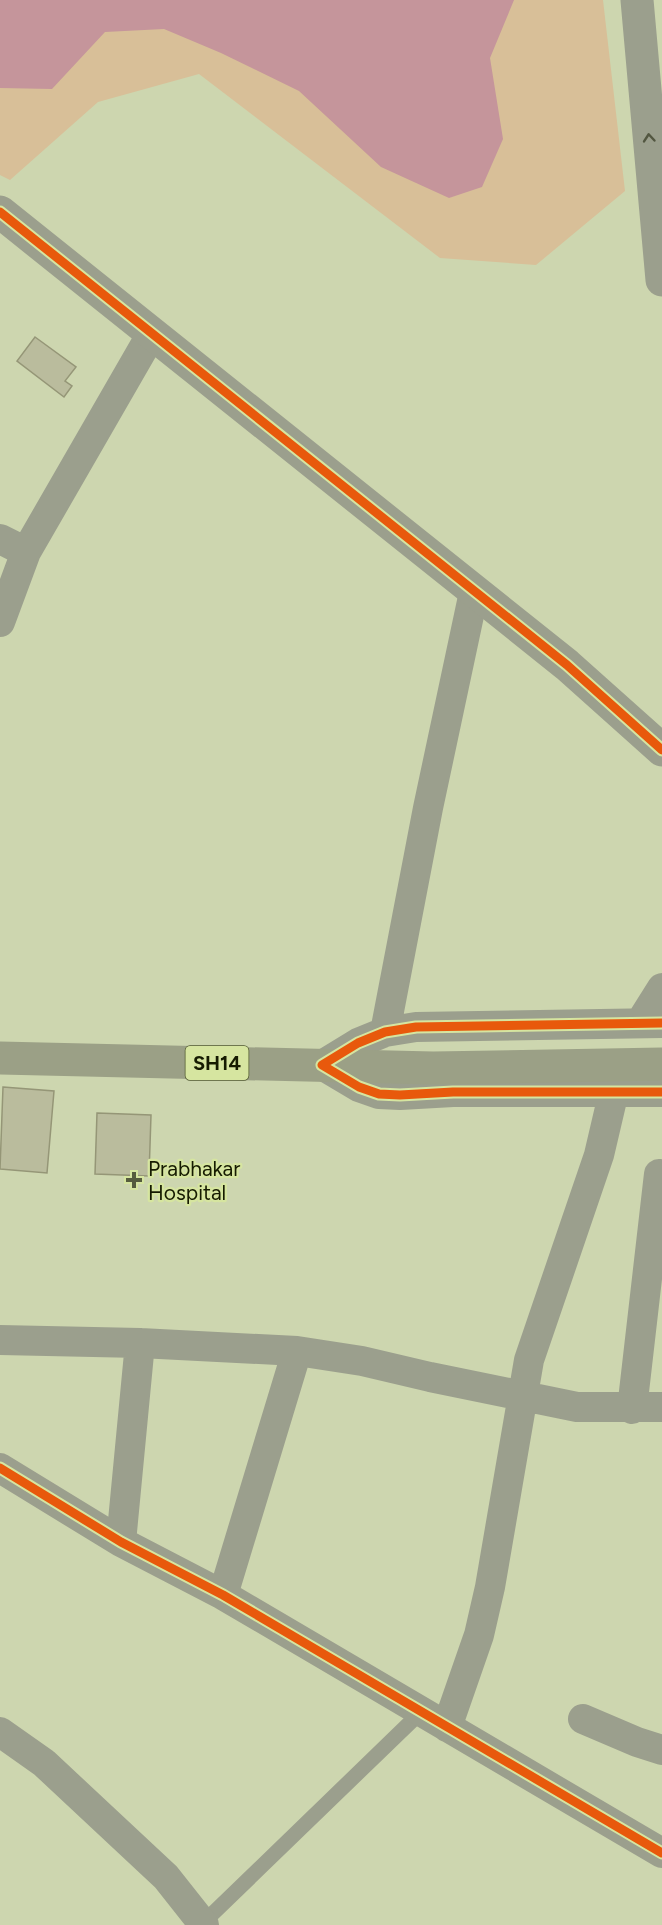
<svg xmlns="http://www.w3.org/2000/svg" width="662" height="1925" viewBox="0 0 662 1925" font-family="Figtree,sans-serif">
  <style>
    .green { fill: #d8bf98 }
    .water { fill: #c5959b }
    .building { fill: #babc9d; stroke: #959677; stroke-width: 1.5 }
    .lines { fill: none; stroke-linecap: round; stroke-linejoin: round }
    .service { stroke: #9b9f8d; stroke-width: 15 }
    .minor { stroke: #9b9f8d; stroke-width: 30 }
    .tertiary { stroke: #9b9f8d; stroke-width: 33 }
    .primary { stroke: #9ba086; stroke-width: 33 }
    .cycleway-casing { stroke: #d6e5a0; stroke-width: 13 }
    .cycleway { stroke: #e8590c; stroke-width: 9 }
    .oneway { stroke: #525640 }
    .poi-dot { fill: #565c3e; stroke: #d6e5a0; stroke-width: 2 }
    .labels { text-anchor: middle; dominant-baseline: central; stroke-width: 4.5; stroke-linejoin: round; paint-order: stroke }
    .shield { fill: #d6e5a0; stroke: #505831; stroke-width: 1.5 }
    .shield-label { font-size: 20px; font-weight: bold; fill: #161b01 }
    .poi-label { font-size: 21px; fill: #161b01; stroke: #d6e5a0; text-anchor: start }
  </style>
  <rect width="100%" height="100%" fill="#cdd6af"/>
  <!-- green -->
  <path class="green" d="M0 0H603L625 191 536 265 440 258 199 74 98 102 10 180 0 175Z"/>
  <!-- water -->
  <path class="water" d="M0 0H514L490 58 503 139 482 187 449 198 381 167 299 91 221 53 164 29 105 32 52 89 0 88Z"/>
  <!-- building -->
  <path class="building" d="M35 337 76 367 65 381 72 386 64 397 17 361Z
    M3 1087 54 1091 47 1173 0 1169Z
    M97 1113 151 1115 149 1176 95 1174Z"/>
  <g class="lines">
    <!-- service -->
    <path class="service" d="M203 1923 422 1711"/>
    <!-- minor -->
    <path class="minor" d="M0 539 26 552
      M0 622 26 552 151 335
      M640 1023 662 988
      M662 1023 416 1027 385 1032 358 1043 322 1065 359 1087 379 1094 400 1095 453 1092H662
      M385 1032 428 808 474 592
      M0 1340 140 1343 297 1351 362 1361 430 1377 577 1407H662
      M632 1409 659 1174
      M0 1468 121 1542 223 1595 662 1853
      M121 1542 140 1343
      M223 1595 297 1351
      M583 1719 637 1742 662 1750
      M447 1727 479 1635 490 1587 529 1360 599 1155 614 1091
      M0 1732 44 1763 166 1877 204 1925"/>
    <!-- tertiary -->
    <path class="tertiary" d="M637 0 662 280
      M0 212 567 665 662 750"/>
    <!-- primary -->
    <path class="primary" d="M0 1058 433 1068 662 1064"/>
    <defs>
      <path id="cycleway" d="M0 212 567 665 662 750
        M662 1023 416 1027 385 1032 358 1043 322 1065 359 1087 379 1094 400 1095 453 1092H662
        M0 1468 121 1542 223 1595 662 1853"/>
    </defs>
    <!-- cycleway casing -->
    <use href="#cycleway" class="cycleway-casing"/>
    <!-- cycleway -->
    <use href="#cycleway" class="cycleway"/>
  </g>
  <!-- one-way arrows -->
  <defs><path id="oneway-chevron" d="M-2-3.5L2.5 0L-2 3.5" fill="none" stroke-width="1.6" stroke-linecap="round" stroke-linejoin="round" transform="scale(1.5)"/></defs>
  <use class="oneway" href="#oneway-chevron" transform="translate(649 138) rotate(-95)"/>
  <!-- markers -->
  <path class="poi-dot" d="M131 1171h6v6h6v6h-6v6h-6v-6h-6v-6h6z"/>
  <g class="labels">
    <!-- shield labels -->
    <rect class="shield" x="185.5" y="1046" width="63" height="34" rx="4.5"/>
    <g class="shield-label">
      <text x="217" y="1063">SH14</text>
    </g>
    <!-- poi labels -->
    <g class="poi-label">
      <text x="148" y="1168">Prabhakar<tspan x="148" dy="24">Hospital</tspan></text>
    </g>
  </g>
</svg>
